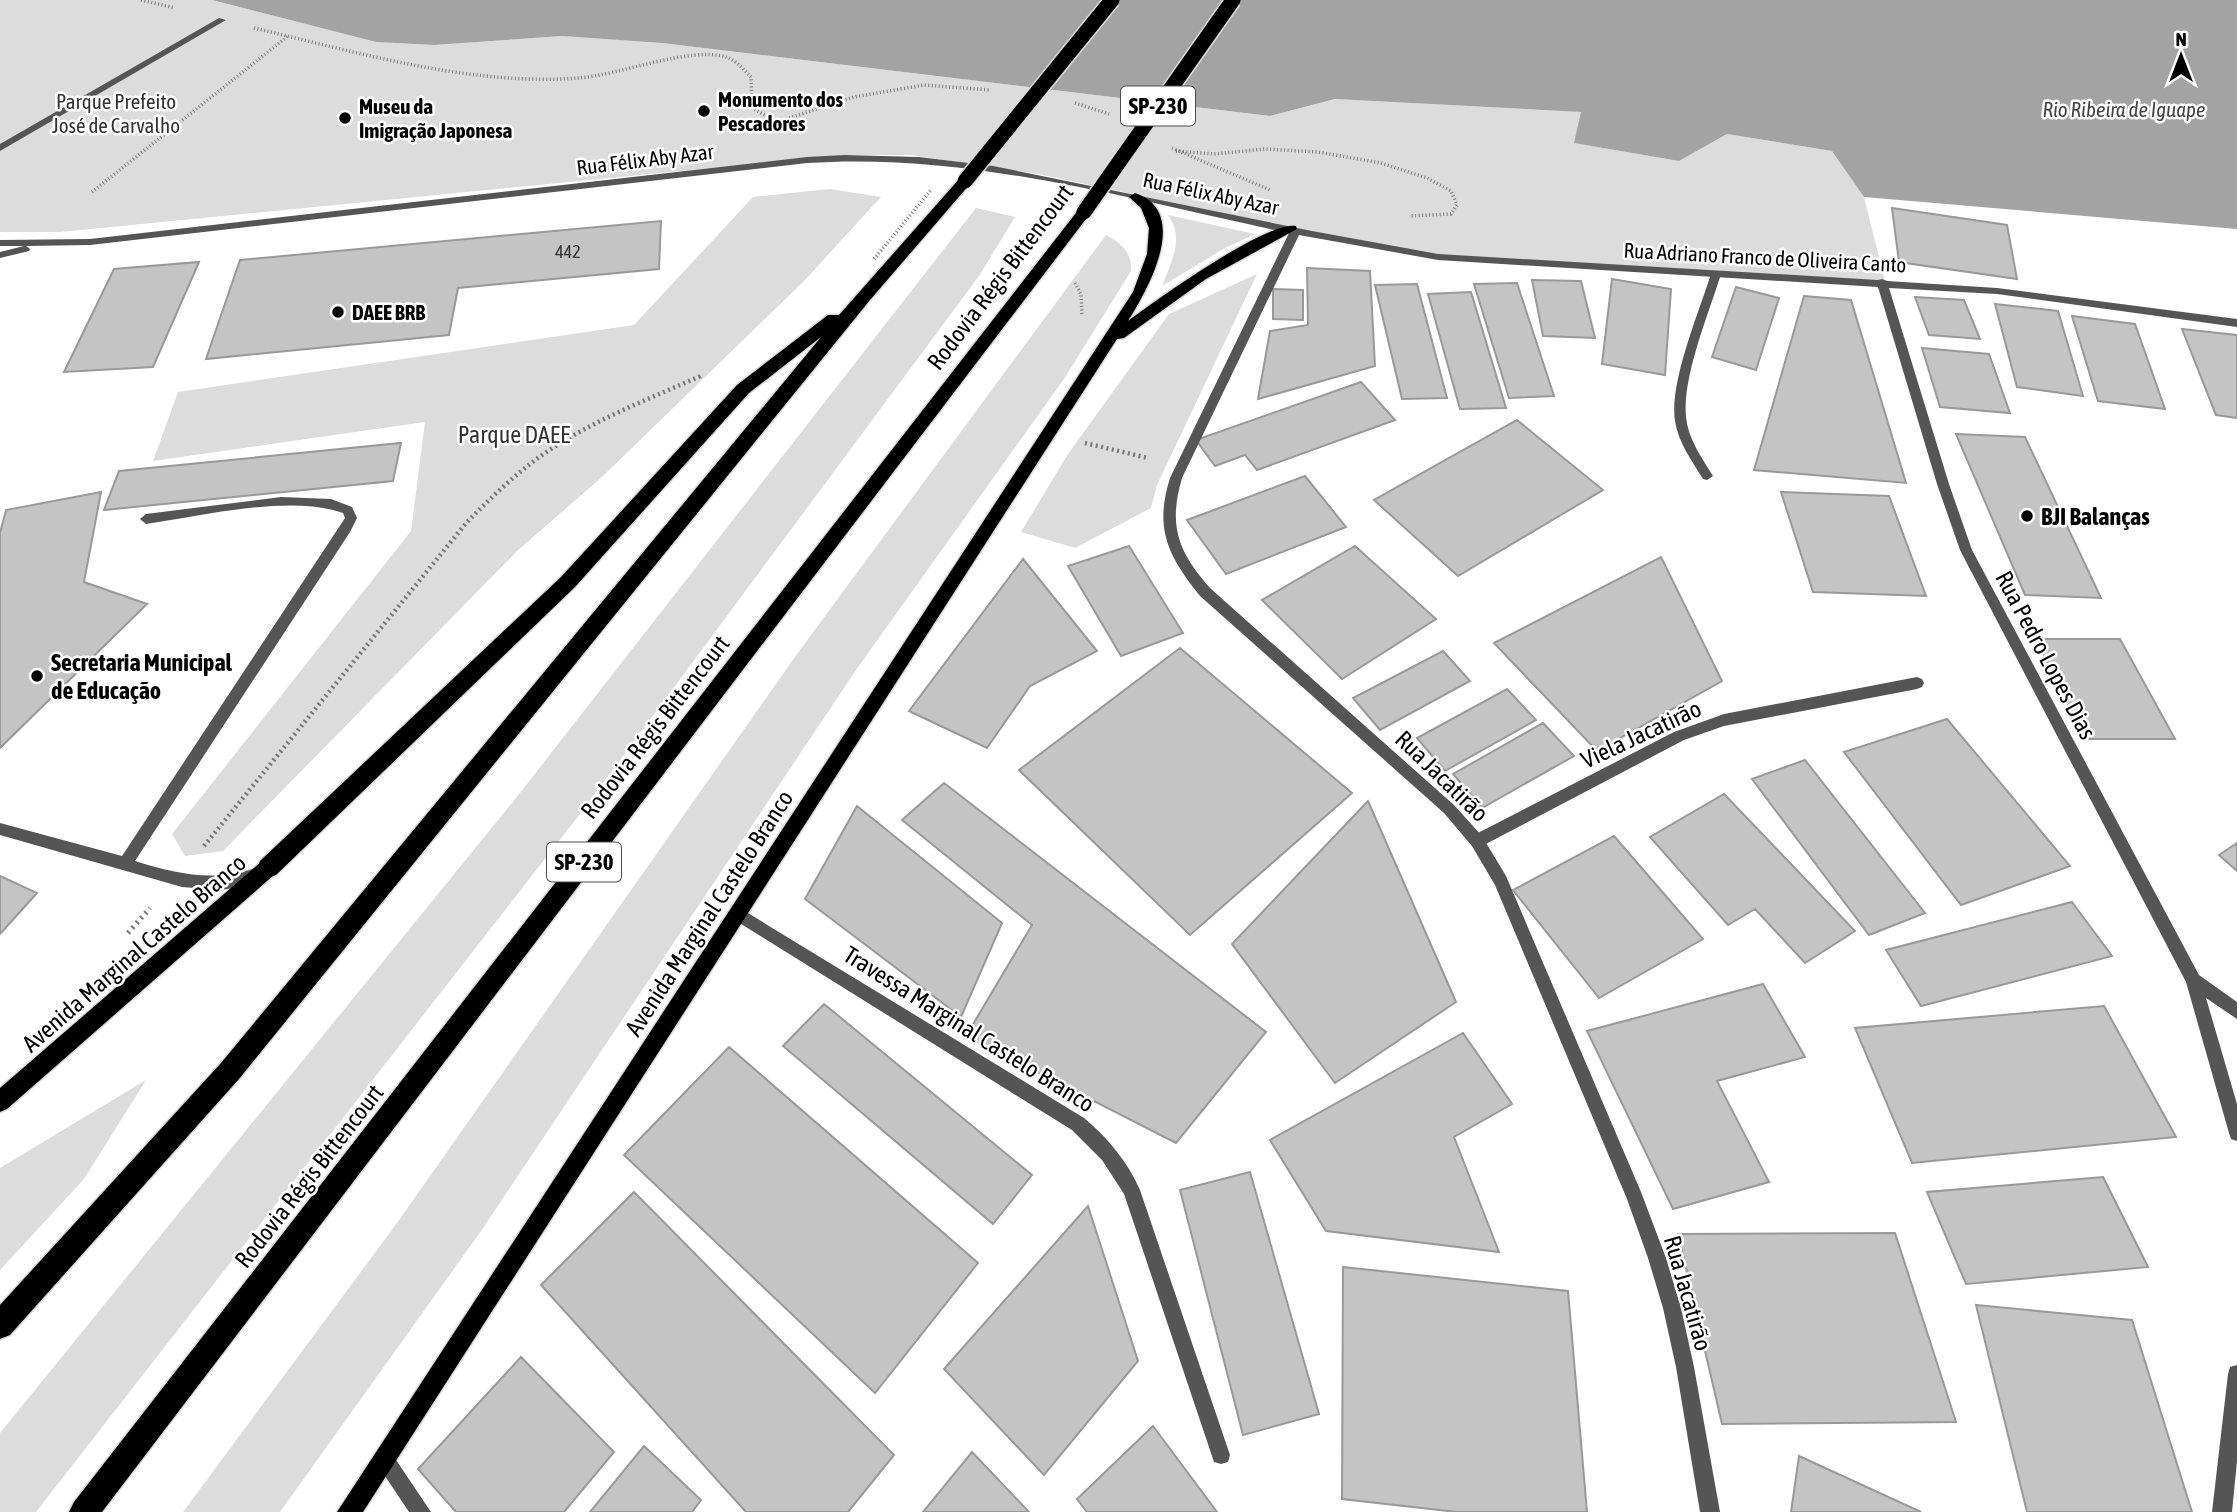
<svg xmlns="http://www.w3.org/2000/svg" width="2237" height="1512" viewBox="0 0 2237 1512" font-family="'Asap Condensed',sans-serif">
  <style>
    .green { fill: #dcdcdc }
    .water { fill: #a3a3a3 }
    .building { fill: #c4c4c4; stroke: #999; stroke-width: 2 }
    .lines { fill: none; stroke-linecap: round; stroke-linejoin: round }
    .primary-casing { stroke: #dbdbdb; stroke-width: 3 }
    .highway-casing { stroke: #dbdbdb; stroke-width: 3 }
    .path-far2 { stroke: #777; stroke-width: 3.5; stroke-dasharray: 1 2.5; stroke-linecap: butt }
    .path-far1 { stroke: #777; stroke-width: 4.5; stroke-dasharray: 2 3.5; stroke-linecap: butt }
    .path { stroke: #777; stroke-width: 5; stroke-dasharray: 2 4.5; stroke-linecap: butt }
    .lane { fill: #555; fill-rule: evenodd }
    .street { fill: #555; fill-rule: evenodd }
    .primary { fill: #000; fill-rule: evenodd }
    .highway { fill: #000; fill-rule: evenodd }
    .highway-bridge-casing { stroke: #dbdbdb; stroke-width: 18; stroke-linecap: butt }
    .path-bridge { stroke: #777; stroke-width: 3.5; stroke-dasharray: 1 2.5; stroke-linecap: butt }
    .highway-bridge { stroke: #000; stroke-width: 15 }
    .poi-dot { fill: #000; stroke: #fff; stroke-width: 2.5 }
    .labels { text-anchor: middle; dominant-baseline: central; stroke-width: 5; stroke-linejoin: round; paint-order: stroke }
    .far-number-label { font-size: 18px; fill: #313131 }
    .far-poi-label { font-size: 21px; font-weight: bold; fill: #000; stroke: #fff; text-anchor: start }
    .far-park-label { font-size: 21px; fill: #333; stroke: #fff }
    .far-water-label { font-size: 21px; font-style: italic; fill: #444; stroke: #fff }
    .far-street-label { font-size: 21px; fill: #000; stroke: #fff }
    .shield { fill: #fff; stroke: #4c4c4c; stroke-width: 2 }
    .shield-label { font-size: 23px; font-weight: bold; fill: #000 }
    .street-label { font-size: 24px; fill: #000; stroke: #fff }
    .park-label { font-size: 24px; fill: #333; stroke: #fff }
    .poi-label { font-size: 24px; font-weight: bold; fill: #000; stroke: #fff; text-anchor: start }
  </style>
  <rect width="100%" height="100%" fill="#fff"/>
  <!-- green -->
  <path class="green" d="M0 0H212L376 42 434 45 562 36 662 43 1270 116 1335 99 1582 112 1575 143 1679 161 1727 134 1833 151 1864 197 1885 281 1441 256 1349 240 1038 174 911 155H852L813 158 60 232H0Z
    M830 189 881 197 804 281 602 477 517 551 223 851 185 856 172 834 411 531 425 422 153 461 178 392 634 325 753 197Z
    M976 208 1015 217 979 276 583 810 36 1512H0V1433L520 793Z
    M1168 215 1255 234 1225 248 1162 286C1171 263 1185 238 1168 215Z
    M1106 235C1122 244 1132 252 1131 271L1064 379 856 670 481 1231 280 1512H183L397 1223 797 654Z
    M1257 274 1157 485 1151 508 1075 548 1021 532 1068 454 1169 314Z
    M146 1080 84 1179 0 1270V1168Z"/>
  <!-- water -->
  <path class="water" d="M212 0H2237V229L1864 197 1832 151 1727 134 1679 161 1574 143 1581 112 1335 99 1270 116 662 43 562 36 434 45 376 42Z"/>
  <!-- building -->
  <path class="building" d="M1892 208 2007 225 2017 279 1899 262Z
    M661 221 659 269 458 288 449 335 206 359 240 260Z
    M199 262 153 367 64 372 114 269Z
    M1307 268 1370 271 1375 366 1258 399 1270 331 1308 325Z
    M1612 279 1671 289 1665 375 1602 364Z
    M1532 280 1581 281 1595 338 1543 336Z
    M1517 283 1554 396 1509 398 1474 284Z
    M1417 284 1447 398 1402 399 1375 285Z
    M1736 287 1779 298 1756 370 1712 357Z
    M1273 289 1303 290V320L1273 319Z
    M1471 292 1506 408 1460 409 1428 294Z
    M1804 296 1851 300 1906 483 1754 470Z
    M1915 297 1964 300 1980 339 1929 335Z
    M1995 304 2058 311 2083 396 2017 387Z
    M2072 316 2135 324 2165 409 2098 401Z
    M2182 329 2237 335V418L2216 415Z
    M1922 348 1989 354 2010 413 1940 407Z
    M1361 382 1395 420 1257 470 1245 455 1215 466 1196 440Z
    M1517 420 1603 490 1458 576 1374 500Z
    M1956 434 2025 437 2101 598 2025 595Z
    M401 443 393 481 104 510 119 471Z
    M1305 476 1346 527 1226 574 1187 520Z
    M101 492 84 582 147 604 0 748V533L6 510Z
    M1781 492 1889 496 1926 596 1813 592Z
    M1129 546 1183 633 1121 656 1068 566Z
    M1355 546 1436 619 1342 679 1262 600Z
    M1661 557 1722 681 1597 751 1494 643Z
    M1023 559 1097 651 1030 686 987 748 909 711Z
    M2036 639H2120L2175 739H2085Z
    M1180 648 1352 793 1190 935 1019 770Z
    M1443 651 1470 681 1380 730 1353 698Z
    M1507 689 1536 720 1445 771 1417 738Z
    M1947 719 2070 866 1961 905 1844 752Z
    M1543 723 1574 756 1482 808 1453 774Z
    M1805 760 1925 913 1869 935 1752 779Z
    M944 783 1266 1032 1176 1143 966 1036 1032 925 902 820Z
    M1724 794 1855 931 1805 963 1755 909 1728 925 1650 837Z
    M1368 801 1456 1002 1335 1083 1232 944Z
    M857 806 1002 923 961 1017 805 899Z
    M1614 836 1703 939 1599 998 1513 890Z
    M2237 843V871L2219 855Z
    M0 876 37 893 0 934Z
    M2072 902 2112 956 1921 1006 1886 950Z
    M1763 984 1805 1057 1717 1081 1769 1182 1673 1209 1587 1031Z
    M824 1004 1032 1175 993 1224 783 1046Z
    M2104 1006 2176 1137 1912 1163 1855 1028Z
    M1463 1033 1512 1104 1454 1137 1499 1252 1326 1231 1270 1140Z
    M729 1047 978 1263 875 1393 624 1155Z
    M1250 1172 1319 1414 1243 1435 1180 1190Z
    M2103 1177 2148 1267 1966 1284 1927 1192Z
    M634 1192 894 1455 848 1512H746L541 1285Z
    M1088 1206 1138 1361 1044 1475 944 1369Z
    M1895 1233 1956 1422 1722 1424 1678 1234Z
    M1343 1267 1568 1291 1587 1512H1457L1342 1499Z
    M1976 1305 2132 1320 2192 1512H2027Z
    M521 1357 614 1452 564 1512H456L418 1469Z
    M1153 1426 1217 1512H1087L1077 1499Z
    M644 1446 701 1500 692 1512H590Z
    M972 1452 1029 1512H923Z
    M1799 1456 1921 1512H1791Z"/>
  <g class="lines">
    <defs>
      <path id="primary" d="M1135 193C1192 212 1147 291 1128 321 1155 301 1266 221 1296 226L1297 229 1206 279 1124 338 1117 339 363 1512H337L1133 292 1147 254 1149 228 1141 208 1129 197Z
        M268 860 275 862 277 868 275 874 7 1109 0 1112V1088L261 862Z"/>
      <path id="highway" d="M965 177 972 181 970 184 870 300 239 1079 10 1335 0 1339V1305L221 1063 821 337 749 393 575 587 276 875 268 878 260 875 257 868 260 861 561 577 737 385 828 315H839L960 178Z
        M1084 207 1089 209 1092 212 1089 215 102 1512H69L74 1502 1079 209Z"/>
    </defs>
    <!-- primary casing -->
    <use href="#primary" class="primary-casing"/>
    <!-- highway casing -->
    <use href="#highway" class="highway-casing"/>
    <!-- path-far2 -->
    <path class="path-far2" d="M141 0 175 8
      M254 28C360 53 470 86 579 78 619 75 691 46 726 57 736 60 744 70 751 77L752 108 777 122 854 97 924 85 990 90
      M1075 103 1109 114
      M1172 148 1270 190
      M1176 151 1214 154 1265 149 1318 152 1381 163 1427 178 1451 191 1457 205 1451 214 1409 216
      M92 192 288 36
      M1075 283 1081 294 1082 315
      M700 377 703 375"/>
    <!-- path-far1 -->
    <path class="path-far1" d="M1085 443 1148 458
      M204 846 467 522C492 497 518 471 548 451 596 419 651 398 703 375"/>
    <!-- path -->
    <path class="path" d="M128 933 150 908"/>
    <!-- lane -->
    <path class="lane" d="M1716 271 1721 274C1709 313 1682 377 1686 417 1688 439 1702 458 1713 476L1707 480 1703 479C1692 461 1678 442 1675 421 1669 383 1699 312 1711 274Z
      M281 497 331 499 352 507 357 518 350 532 135 861C177 874 216 883 258 867L263 869 265 874 263 879 240 887 221 890 182 887 0 835V823L122 856 345 518 343 513C290 494 202 516 146 524L140 519 146 514Z
      M1917 677 1922 679 1924 683 1922 687 1917 689 1724 726 1684 740 1482 846 1477 847 1472 846 1470 841 1472 836 1674 732 1724 714Z
      M738 907 1084 1118C1107 1137 1128 1162 1140 1190L1230 1455 1228 1462 1221 1464 1214 1462 1124 1194 1102 1160 1072 1130 733 919 730 914 733 909Z"/>
    <!-- street -->
    <path class="street" d="M219 18 226 20 0 151V144Z
      M845 155 919 157 993 166 1312 231 1438 254 1878 280 1882 279 1887 281 1997 288 2237 319V327L1997 294 1889 288 1949 484 1972 550 2199 975 2237 1002V1019L2206 998 2237 1104V1141L2231 1139 2229 1133 2186 982 1960 550 1937 484 1878 287 1438 260 1299 235 1182 478C1168 526 1178 551 1210 588L1454 805 1482 836 1506 876 1641 1192 1666 1258 1681 1308 1694 1367 1720 1512H1700L1676 1367 1663 1308 1648 1258 1627 1199 1495 885 1472 846 1444 813 1200 596C1168 556 1154 529 1170 478L1289 233C1130 200 971 152 807 163L90 245 26 246 30 249 29 251 0 258V252L24 246H0V240L90 239 807 157Z
      M2237 1365V1461L2232 1512H2212L2228 1374 2230 1367Z
      M385 1451 392 1454 431 1512H409L375 1461 378 1454Z"/>
    <!-- primary -->
    <use href="#primary" class="primary"/>
    <!-- highway -->
    <use href="#highway" class="highway"/>
    <defs>
      <path id="highway-bridge" d="M965 181 1112 0
        M1084 212 1233 0"/>
    </defs>
    <!-- highway-bridge casing -->
    <use href="#highway-bridge" class="highway-bridge-casing"/>
    <!-- path-bridge -->
    <path class="path-bridge" d="M874 259 931 190"/>
    <!-- highway-bridge -->
    <use href="#highway-bridge" class="highway-bridge"/>
  </g>
  <!-- markers -->
  <g class="poi-dot">
    <circle cx="704" cy="111" r="7"/>
    <circle cx="345" cy="118" r="7"/>
    <circle cx="338" cy="312" r="7"/>
    <circle cx="2027" cy="516" r="7"/>
    <circle cx="37" cy="676" r="7"/>
  </g>
  <g class="labels">
    <!-- far-number labels -->
    <g class="far-number-label">
      <text x="568" y="251">442</text>
    </g>
    <!-- far-poi labels -->
    <g class="far-poi-label">
      <text x="718" y="99">Monumento dos<tspan x="718" dy="24">Pescadores</tspan></text>
      <text x="359" y="106">Museu da<tspan x="359" dy="24">Imigração Japonesa</tspan></text>
      <text x="352" y="312">DAEE BRB</text>
    </g>
    <!-- far-park labels -->
    <g class="far-park-label">
      <text x="116" y="101">Parque Prefeito<tspan x="116" dy="24">José de Carvalho</tspan></text>
    </g>
    <!-- far-water labels -->
    <g class="far-water-label">
      <text x="2124" y="109">Rio Ribeira de Iguape</text>
    </g>
    <!-- far-street labels -->
    <g class="far-street-label">
      <text transform="translate(645 159) rotate(-7)">Rua Félix Aby Azar</text>
      <text transform="translate(1211 193) rotate(12)">Rua Félix Aby Azar</text>
      <text transform="translate(1765 257) rotate(3)">Rua Adriano Franco de Oliveira Canto</text>
    </g>
    <!-- shield labels -->
    <g class="shield">
      <rect x="1121" y="86.5" width="74" height="39" rx="5"/>
      <rect x="547" y="842.5" width="74" height="39" rx="5"/>
    </g>
    <g class="shield-label">
      <text x="1158" y="106">SP-230</text>
      <text x="584" y="862">SP-230</text>
    </g>
    <!-- street labels -->
    <g class="street-label">
      <text transform="translate(1000 277) rotate(-53)">Rodovia Régis Bittencourt</text>
      <text transform="translate(2046 655) rotate(62)">Rua Pedro Lopes Dias</text>
      <text transform="translate(655 727) rotate(-52)">Rodovia Régis Bittencourt</text>
      <text transform="translate(1641 734) rotate(-25)">Viela Jacatirão</text>
      <text transform="translate(1442 776) rotate(44)">Rua Jacatirão</text>
      <text transform="translate(709 913) rotate(-57)">Avenida Marginal Castelo Branco</text>
      <text transform="translate(134 953) rotate(-41)">Avenida Marginal Castelo Branco</text>
      <text transform="translate(969 1029) rotate(32)">Travessa Marginal Castelo Branco</text>
      <text transform="translate(309 1176) rotate(-52)">Rodovia Régis Bittencourt</text>
      <text transform="translate(1688 1293) rotate(74)">Rua Jacatirão</text>
    </g>
    <!-- park labels -->
    <g class="park-label">
      <text x="514" y="434">Parque DAEE</text>
    </g>
    <!-- poi labels -->
    <g class="poi-label">
      <text x="2041" y="516">BJI Balanças</text>
      <text x="51" y="662">Secretaria Municipal<tspan x="51" dy="28">de Educação</tspan></text>
    </g>
  </g>
  <!-- north arrow -->
  <g transform="translate(2181 56)" stroke="#ffffff" stroke-width="5" paint-order="stroke">
  <path d="M0-5L12 26L0 18L-12 26Z" fill="#000000"/>
  <text y="-10" font-size="19" font-weight="bold" text-anchor="middle" fill="#000000">N</text>
  </g>
</svg>
